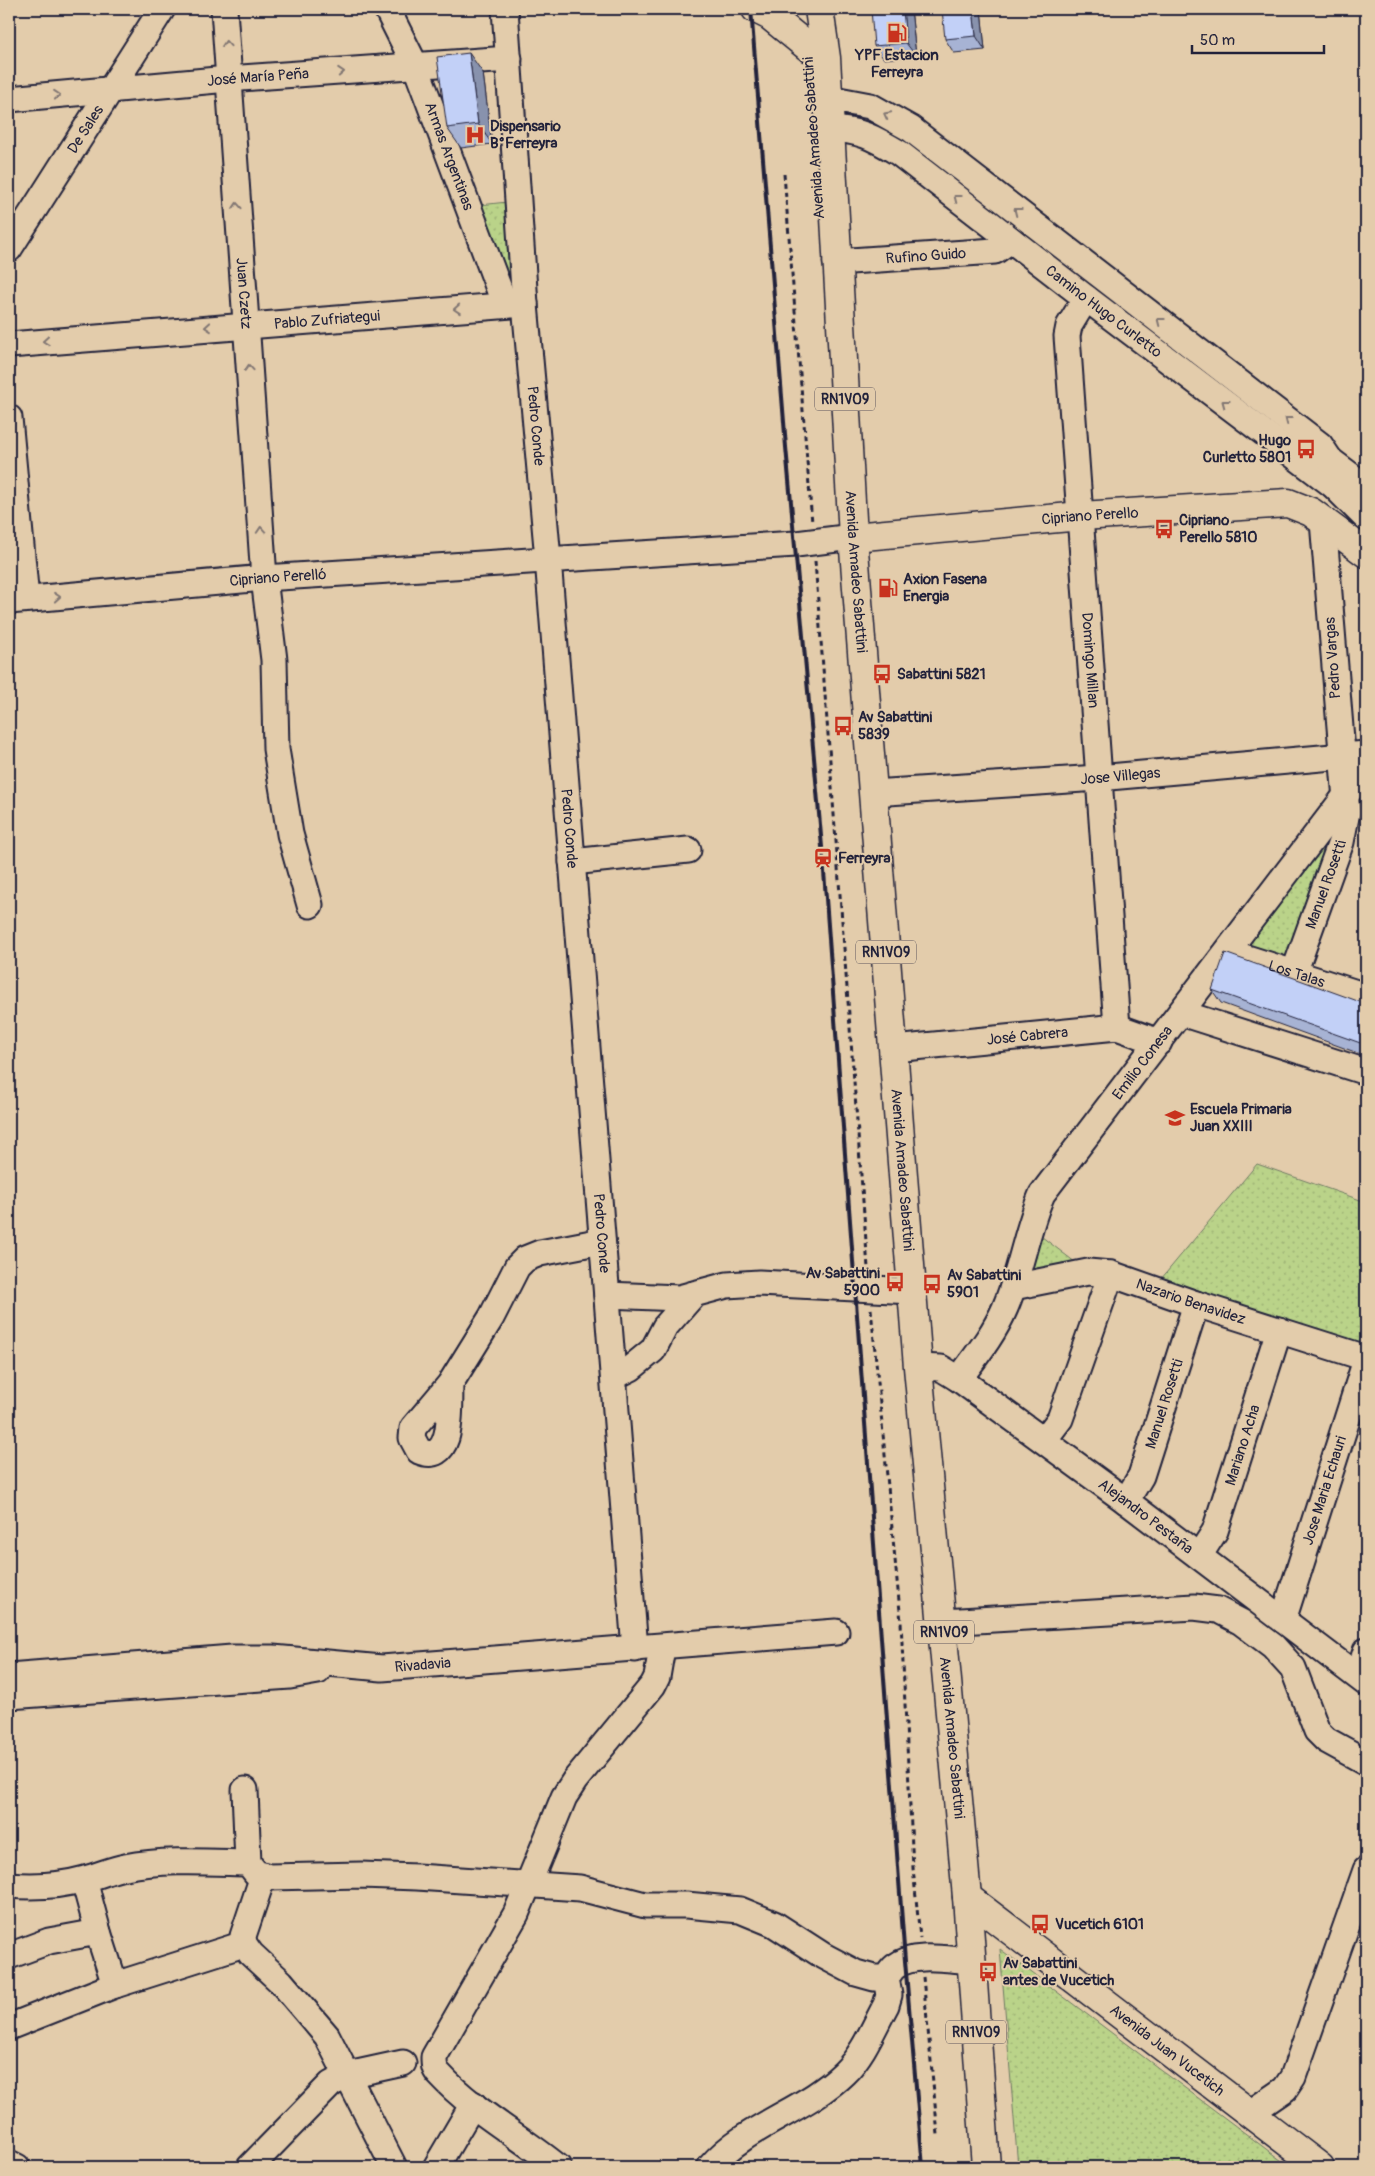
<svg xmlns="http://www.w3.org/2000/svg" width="1375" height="2176" viewBox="0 0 1375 2176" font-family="Pangolin,sans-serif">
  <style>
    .green { fill: url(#green-dots); stroke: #6e7a62 }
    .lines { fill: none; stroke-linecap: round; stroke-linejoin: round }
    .minor-casing { stroke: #22223b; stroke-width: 29 }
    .major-casing { stroke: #22223b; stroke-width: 31 }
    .path { stroke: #22223b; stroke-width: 3; stroke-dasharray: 5 4; stroke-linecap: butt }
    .minor { stroke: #e3ccab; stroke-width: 25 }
    .major { stroke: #e3ccab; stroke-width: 28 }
    .rail { stroke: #22223b; stroke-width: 4 }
    .wall { fill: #a7b3d4; stroke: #22223b }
    .shaded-wall { fill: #8892ad; stroke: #22223b }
    .building { fill: #c2d0f7; stroke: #22223b }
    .oneway { stroke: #827773 }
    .labels { text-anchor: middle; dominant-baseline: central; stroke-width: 4; stroke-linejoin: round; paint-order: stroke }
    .shield { fill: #e3ccab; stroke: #5c555d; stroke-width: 1 }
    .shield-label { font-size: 14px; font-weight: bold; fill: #22223b }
    .poi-label { font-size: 15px; font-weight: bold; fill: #22223b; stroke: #e3ccab; text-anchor: start }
    .street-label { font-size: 15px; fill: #22223b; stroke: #e3ccab }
  </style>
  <defs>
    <pattern id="green-dots" width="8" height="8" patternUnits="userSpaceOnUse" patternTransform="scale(1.25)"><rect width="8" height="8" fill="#bad389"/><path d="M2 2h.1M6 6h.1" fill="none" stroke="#a0b577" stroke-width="1.8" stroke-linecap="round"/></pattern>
  </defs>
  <rect width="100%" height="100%" fill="#e3ccab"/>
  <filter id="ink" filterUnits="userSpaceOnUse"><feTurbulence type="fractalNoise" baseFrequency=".02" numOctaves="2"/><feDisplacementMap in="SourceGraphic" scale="10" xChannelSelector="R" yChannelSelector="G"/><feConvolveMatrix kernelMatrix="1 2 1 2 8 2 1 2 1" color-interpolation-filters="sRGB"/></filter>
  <g filter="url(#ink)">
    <!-- green -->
    <path class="green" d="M507 202 509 280H501L471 206Z
      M1325 844 1331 846 1286 962 1249 945Z
      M1257 1164 1366 1202V1326L1360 1346 1161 1279Z
      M1029 1227 1088 1272 1013 1287Z
      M1000 1949 1290 2167H1018Z"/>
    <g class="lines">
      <defs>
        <g id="minor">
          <path id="s1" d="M224 9 264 578 274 660 276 749 290 834 310 905"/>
          <path id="s2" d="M387 9 416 67 505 305"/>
          <path id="s3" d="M505 9 525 304 548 559 635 1649"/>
          <path d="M828 98 870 106 911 129 1320 445 1330 460 1333 485"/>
          <path id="s4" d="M9 99 228 79 509 59"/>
          <path id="s5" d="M829 129C860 130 873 137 899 153L1086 298 1333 485 1366 518"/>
          <path id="s6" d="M9 249 162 9"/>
          <path id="s7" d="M836 262 995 251 1011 240"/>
          <path id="s8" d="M1086 298 1069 326 1067 336 1117 1027"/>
          <path id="s9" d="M9 345 525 304"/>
          <path d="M9 418 26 599"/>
          <path d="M1330 460 1366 487"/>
          <path id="s10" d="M9 601 264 578 796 544 853 537"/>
          <path id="s11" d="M873 793 1098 778 1366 754"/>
          <path d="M572 862 688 850"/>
          <path id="s12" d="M1228 952 1366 996"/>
          <path id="s13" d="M1294 973 1341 842 1347 812 1323 521"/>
          <path d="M1181 1013 1366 1072"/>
          <path id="s14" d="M894 1049 1117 1027 1159 1042"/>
          <path id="s15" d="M1013 1287 1088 1272 1111 1274 1196 1304 1366 1358"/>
          <path d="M607 1295 679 1298 727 1285 759 1283 912 1291"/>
          <path id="s16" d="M918 1367 941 1368 959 1379 1126 1501 1366 1683"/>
          <path d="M615 1376 631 1368 653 1350 665 1327 694 1294"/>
          <path id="s17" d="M959 1379C976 1356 994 1334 1005 1308 1021 1271 1026 1231 1042 1194L1366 769"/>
          <path d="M450 1384C449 1406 455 1466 419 1451L412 1438 413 1428 450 1384 491 1318 517 1267 525 1259 540 1253 602 1241"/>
          <path d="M1044 1440 1060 1419 1111 1274"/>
          <path id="s18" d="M1126 1501 1141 1476 1196 1304"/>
          <path id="s19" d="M1199 1556 1215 1531 1279 1330"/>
          <path id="s20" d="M1283 1620 1366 1360"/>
          <path d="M943 1622 1194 1607 1218 1610 1241 1622 1273 1646 1293 1668 1317 1731 1326 1740 1366 1762"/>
          <path id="s21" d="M9 1676 232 1658H273L382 1668 836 1632"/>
          <path d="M1358 1676 1366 1651"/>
          <path d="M9 1696 290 1676 318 1671"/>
          <path d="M245 1790 248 1863"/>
          <path d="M263 1876 243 1936 244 1944 251 1954 281 1982 327 2036 394 2167"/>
          <path d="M84 1880 98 1932"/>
          <path d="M9 1885C34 1887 60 1886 85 1879 98 1876 112 1869 125 1867 166 1859 207 1862 248 1863L256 1873 269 1877 361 1875 417 1877 580 1888 645 1905H686L740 1910 774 1924 822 1955 856 1973 874 1978H886C889 1974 892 1968 896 1966 914 1952 950 1960 972 1961"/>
          <path d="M9 1956 49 1941 98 1932 115 1985"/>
          <path d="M9 2027 115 1985 244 1944"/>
          <path d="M1250 2113 1285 2089 1293 2077 1366 1870"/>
          <path d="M9 2163 17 2167"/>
          <path d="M250 2167 331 2084 348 2075 403 2063"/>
          <path d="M436 2167 473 2104"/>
          <path d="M558 2167C520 2136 473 2111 439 2074 434 2069 434 2064 434 2057L516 1914 564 1797 575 1780 653 1685 657 1677 662 1648"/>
          <path d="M710 2167C746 2125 805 2111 844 2073 863 2055 874 2027 886 2005L889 1995 886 1978"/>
        </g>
        <g id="major">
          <path d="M756 9 770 16 808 47"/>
          <path id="s22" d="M819 9 826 58 853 537 918 1367 967 1897 986 2167"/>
          <path id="s23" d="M853 537 1081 516 1288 503 1311 512 1366 553"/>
          <path id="s24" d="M967 1897 1320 2167"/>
        </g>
      </defs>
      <!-- minor casing -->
      <use href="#minor" class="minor-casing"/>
      <!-- major casing -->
      <use href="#major" class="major-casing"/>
      <!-- path -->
      <path class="path" d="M784 174 812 523
        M815 561 868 1268
        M871 1309 901 1622 913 1868 920 1938
        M923 1977 938 2135"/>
      <!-- minor -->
      <use href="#minor" class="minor"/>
      <!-- major -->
      <use href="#major" class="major"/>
      <!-- rail -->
      <path class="rail" d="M751 9 786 447 823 858 905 1961 923 2167"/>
    </g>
    <!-- wall -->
    <path class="wall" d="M911 9 916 56 884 59 874 46Z
      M981 9 985 50 954 53 945 39Z
      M483 73 492 144 461 148 447 128Z
      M1212 990 1366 1004V1056L1221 1003Z"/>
    <!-- shaded-wall -->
    <path class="shaded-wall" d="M903 9H911L916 56 906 43Z
      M973 9H981L985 50 976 36Z
      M469 53 483 73 492 144 478 124Z"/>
    <!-- building -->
    <path class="building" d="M871 9H903L906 43 874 46Z
      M942 9H973L976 36 945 39Z
      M469 53 478 124 447 128 437 57Z
      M1225 953 1366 1004V1045L1212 990Z"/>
    <!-- one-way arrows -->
    <defs><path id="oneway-chevron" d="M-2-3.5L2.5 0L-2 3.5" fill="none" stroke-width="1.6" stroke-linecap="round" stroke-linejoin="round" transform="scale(1.25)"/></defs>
    <g class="oneway">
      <use href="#oneway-chevron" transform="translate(226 44) rotate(-94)"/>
      <use href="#oneway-chevron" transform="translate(341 72) rotate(-4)"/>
      <use href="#oneway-chevron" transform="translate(57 95) rotate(-5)"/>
      <use href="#oneway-chevron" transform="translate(887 115) rotate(-153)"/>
      <use href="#oneway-chevron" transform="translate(957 198) rotate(-142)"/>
      <use href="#oneway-chevron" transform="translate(237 206) rotate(-94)"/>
      <use href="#oneway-chevron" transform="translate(1017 211) rotate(-142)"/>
      <use href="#oneway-chevron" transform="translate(457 309) rotate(176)"/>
      <use href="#oneway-chevron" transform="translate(1160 321) rotate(-142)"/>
      <use href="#oneway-chevron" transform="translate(208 327) rotate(175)"/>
      <use href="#oneway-chevron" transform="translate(46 341) rotate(175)"/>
      <use href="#oneway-chevron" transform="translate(249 368) rotate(-94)"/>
      <use href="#oneway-chevron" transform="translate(1225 403) rotate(-143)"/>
      <use href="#oneway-chevron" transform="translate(1288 420) rotate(-142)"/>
      <use href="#oneway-chevron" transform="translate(261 530) rotate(-94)"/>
      <use href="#oneway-chevron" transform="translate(57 597) rotate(-5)"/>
    </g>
  </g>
  <!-- icons -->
  <defs>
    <symbol id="fuel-bare" viewBox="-9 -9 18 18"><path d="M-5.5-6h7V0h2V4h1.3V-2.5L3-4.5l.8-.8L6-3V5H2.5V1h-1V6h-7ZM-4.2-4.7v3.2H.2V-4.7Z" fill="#c8321e" stroke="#e3ccab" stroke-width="2.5" paint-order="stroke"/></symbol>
    <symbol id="hospital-bare" viewBox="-9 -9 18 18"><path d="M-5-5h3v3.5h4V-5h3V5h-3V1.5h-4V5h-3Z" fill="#c8321e" stroke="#e3ccab" stroke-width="2.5" paint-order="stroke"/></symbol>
    <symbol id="bus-bare" viewBox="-9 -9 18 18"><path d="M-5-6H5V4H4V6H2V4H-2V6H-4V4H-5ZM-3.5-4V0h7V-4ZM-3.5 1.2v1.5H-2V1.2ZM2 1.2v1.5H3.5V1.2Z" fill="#c8321e" stroke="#e3ccab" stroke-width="2.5" paint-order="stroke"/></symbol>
    <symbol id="station-bare" viewBox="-9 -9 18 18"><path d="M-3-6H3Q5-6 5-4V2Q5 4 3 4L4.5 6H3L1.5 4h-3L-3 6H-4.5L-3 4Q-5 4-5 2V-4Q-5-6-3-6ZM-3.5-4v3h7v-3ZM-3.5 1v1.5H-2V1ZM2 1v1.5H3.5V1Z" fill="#c8321e" stroke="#e3ccab" stroke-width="2.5" paint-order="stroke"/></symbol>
    <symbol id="school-bare" viewBox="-9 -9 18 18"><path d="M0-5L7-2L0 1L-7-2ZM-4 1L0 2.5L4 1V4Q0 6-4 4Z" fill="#c8321e" stroke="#e3ccab" stroke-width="2.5" paint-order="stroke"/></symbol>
  </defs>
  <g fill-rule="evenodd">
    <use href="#fuel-bare" x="883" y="19" width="28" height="28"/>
    <use href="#hospital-bare" x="461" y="121" width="28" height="28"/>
    <use href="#bus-bare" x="1292" y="435" width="28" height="28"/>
    <use href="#bus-bare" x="1150" y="515" width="28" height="28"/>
    <use href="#fuel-bare" x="874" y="574" width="28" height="28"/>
    <use href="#bus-bare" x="868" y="660" width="28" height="28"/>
    <use href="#bus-bare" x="829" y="712" width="28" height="28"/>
    <use href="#station-bare" x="809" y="844" width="28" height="28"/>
    <use href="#school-bare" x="1161" y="1104" width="28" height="28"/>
    <use href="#bus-bare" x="881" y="1268" width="28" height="28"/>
    <use href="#bus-bare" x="918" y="1270" width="28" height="28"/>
    <use href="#bus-bare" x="1026" y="1910" width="28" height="28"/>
    <use href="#bus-bare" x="974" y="1958" width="28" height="28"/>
  </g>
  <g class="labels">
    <!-- shield labels -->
    <g class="shield">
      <rect x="815" y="387.5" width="60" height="23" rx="4"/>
      <rect x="856" y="940.5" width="60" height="23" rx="4"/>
      <rect x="914" y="1620.5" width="60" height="23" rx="4"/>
      <rect x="946" y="2020.5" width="60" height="23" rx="4"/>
    </g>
    <g class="shield-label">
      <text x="845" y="399">RN1V09</text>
      <text x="886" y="952">RN1V09</text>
      <text x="944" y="1632">RN1V09</text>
      <text x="976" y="2032">RN1V09</text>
    </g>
    <!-- poi labels -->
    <g class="poi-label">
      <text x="897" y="55" text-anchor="middle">YPF Estacion<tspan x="897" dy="17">Ferreyra</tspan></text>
      <text x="490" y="126">Dispensario<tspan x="490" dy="17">B°Ferreyra</tspan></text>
      <text x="1291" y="440" text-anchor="end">Hugo<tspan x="1291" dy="17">Curletto 5801</tspan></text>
      <text x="1179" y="520">Cipriano<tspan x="1179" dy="17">Perello 5810</tspan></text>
      <text x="903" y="579">Axion Fasena<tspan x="903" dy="17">Energia</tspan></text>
      <text x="897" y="674">Sabattini 5821</text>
      <text x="858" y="717">Av Sabattini<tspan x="858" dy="17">5839</tspan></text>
      <text x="838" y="858">Ferreyra</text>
      <text x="1190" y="1109">Escuela Primaria<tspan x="1190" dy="17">Juan XXIII</tspan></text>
      <text x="880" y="1273" text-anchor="end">Av Sabattini<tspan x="880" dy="17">5900</tspan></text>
      <text x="947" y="1275">Av Sabattini<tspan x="947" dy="17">5901</tspan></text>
      <text x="1055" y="1924">Vucetich 6101</text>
      <text x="1003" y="1963">Av Sabattini<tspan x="1003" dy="17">antes de Vucetich</tspan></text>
    </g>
    <!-- street labels -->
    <g class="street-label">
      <text stroke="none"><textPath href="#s4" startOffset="250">José María Peña</textPath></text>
      <text stroke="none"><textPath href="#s6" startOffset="142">De Sales</textPath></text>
      <text transform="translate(814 138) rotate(-94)">Avenida Amadeo Sabattini</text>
      <text stroke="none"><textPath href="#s2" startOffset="160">Armas Argentinas</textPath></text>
      <text stroke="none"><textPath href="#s7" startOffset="90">Rufino Guido</textPath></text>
      <text stroke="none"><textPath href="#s1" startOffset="285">Juan Czetz</textPath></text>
      <text stroke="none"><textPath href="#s5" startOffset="334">Camino Hugo Curletto</textPath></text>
      <text stroke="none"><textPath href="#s9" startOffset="319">Pablo Zufriategui</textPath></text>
      <text stroke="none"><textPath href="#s3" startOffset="418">Pedro Conde</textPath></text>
      <text stroke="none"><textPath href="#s23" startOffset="238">Cipriano Perello</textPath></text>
      <text stroke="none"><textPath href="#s22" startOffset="564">Avenida Amadeo Sabattini</textPath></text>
      <text stroke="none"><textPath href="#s10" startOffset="270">Cipriano Perelló</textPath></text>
      <text transform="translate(1333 658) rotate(-94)">Pedro Vargas</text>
      <text stroke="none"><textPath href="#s8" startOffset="368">Domingo Millan</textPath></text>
      <text stroke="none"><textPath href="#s11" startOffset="248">Jose Villegas</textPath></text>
      <text stroke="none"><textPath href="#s3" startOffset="822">Pedro Conde</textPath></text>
      <text stroke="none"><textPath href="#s13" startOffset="94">Manuel Rosetti</textPath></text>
      <text stroke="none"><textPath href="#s12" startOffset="72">Los Talas</textPath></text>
      <text stroke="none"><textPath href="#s14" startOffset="134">José Cabrera</textPath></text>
      <text stroke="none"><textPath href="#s17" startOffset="370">Emilio Conesa</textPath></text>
      <text stroke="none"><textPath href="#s22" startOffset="1164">Avenida Amadeo Sabattini</textPath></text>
      <text stroke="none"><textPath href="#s3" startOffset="1228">Pedro Conde</textPath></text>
      <text stroke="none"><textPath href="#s15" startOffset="184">Nazario Benavidez</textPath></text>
      <text stroke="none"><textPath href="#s18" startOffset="105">Manuel Rosetti</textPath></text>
      <text stroke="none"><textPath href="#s19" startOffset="120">Mariano Acha</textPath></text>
      <text stroke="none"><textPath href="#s20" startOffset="136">Jose Maria Echauri</textPath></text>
      <text stroke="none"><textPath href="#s16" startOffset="276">Alejandro Pestaña</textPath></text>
      <text stroke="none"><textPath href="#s21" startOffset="415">Rivadavia</textPath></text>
      <text stroke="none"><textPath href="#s22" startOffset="1734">Avenida Amadeo Sabattini</textPath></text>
      <text stroke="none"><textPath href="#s24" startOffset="252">Avenida Juan Vucetich</textPath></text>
    </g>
  </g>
  <!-- margin -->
  <rect width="1375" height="2176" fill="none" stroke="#e3ccab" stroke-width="30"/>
  <rect x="15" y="15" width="1345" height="2146" fill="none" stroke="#22223b" stroke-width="2" filter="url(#ink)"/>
  <!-- scale -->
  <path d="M1192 45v8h132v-8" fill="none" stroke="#22223b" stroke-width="2.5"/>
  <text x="1200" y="45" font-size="15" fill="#22223b" stroke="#e3ccab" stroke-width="4" paint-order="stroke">50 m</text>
</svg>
